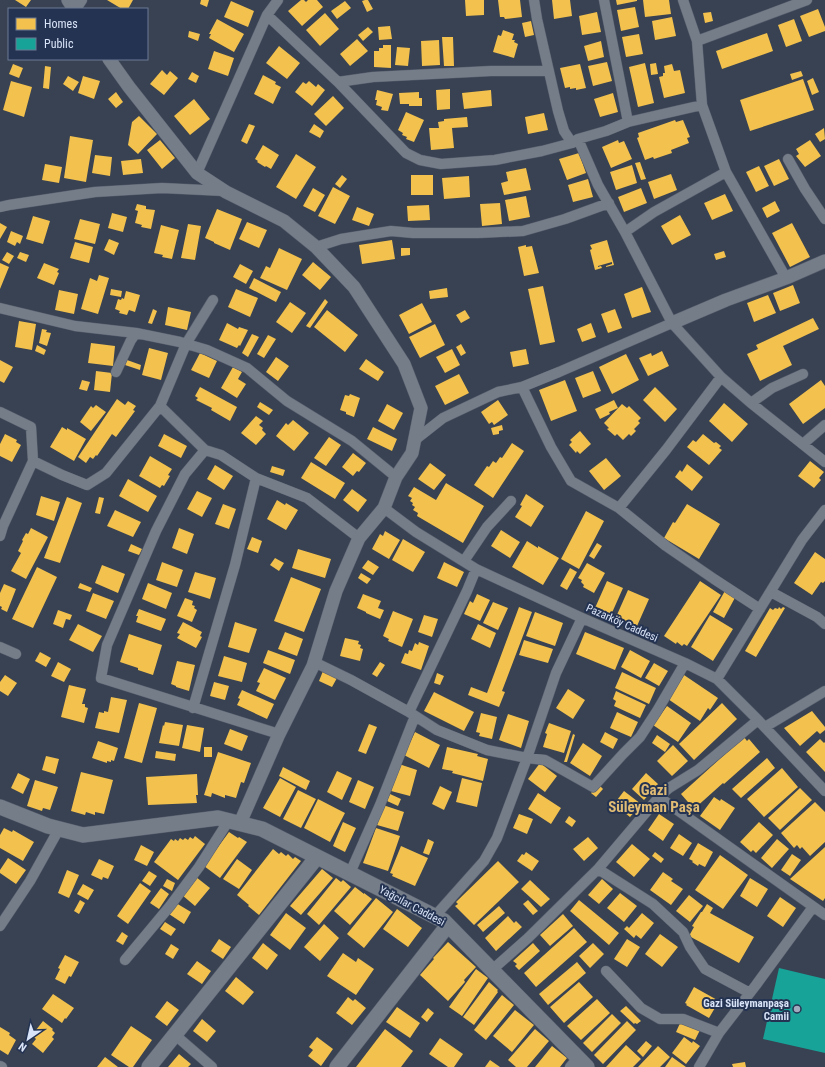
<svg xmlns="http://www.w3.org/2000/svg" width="825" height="1067" viewBox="0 0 825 1067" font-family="'Roboto Condensed',sans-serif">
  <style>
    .homes { fill: #f2c14e }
    .public { fill: #17a398 }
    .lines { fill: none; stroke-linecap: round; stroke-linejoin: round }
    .minor-casing { stroke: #575e6d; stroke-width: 11 }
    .tertiary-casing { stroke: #575e6d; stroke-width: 14 }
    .secondary-casing { stroke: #575e6d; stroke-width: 16 }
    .minor { stroke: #757d89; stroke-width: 10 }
    .tertiary { stroke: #757d89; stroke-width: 13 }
    .secondary { stroke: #757d89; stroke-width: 15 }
    .poi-dot { fill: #a1abbe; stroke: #243352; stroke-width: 1.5 }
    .labels { text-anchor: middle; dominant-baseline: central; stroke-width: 4; stroke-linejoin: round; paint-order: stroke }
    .street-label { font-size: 11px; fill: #dae4f8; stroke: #243352 }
    .poi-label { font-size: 11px; font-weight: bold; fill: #dae4f8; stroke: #243352; text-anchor: end }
    .district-label { font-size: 15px; font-weight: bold; fill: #e1bc74; stroke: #243352 }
  </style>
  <rect width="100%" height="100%" fill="#384252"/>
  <!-- homes -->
  <path class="homes" d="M15 0H31L26 7Z
    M107 0H133L128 9H122Z
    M201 0H209L207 7 200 4Z
    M301 0H304L306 2 308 0H317L323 7 302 26 288 11Z
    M365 0H368L373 9 367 12 362 1Z
    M465 0H484V15L466 16Z
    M498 0H520L522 17 505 19 504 17H500Z
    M552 0H570L572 16 554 19Z
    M616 0H637V1L617 5Z
    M643 0H669L671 14 645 17Z
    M231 1 254 11 248 27 224 17Z
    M345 1 351 8 337 19 331 11Z
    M635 7 639 27 621 31 617 10Z
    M818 9 825 27V31L809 37 800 16Z
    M597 12 601 32 582 35 579 16Z
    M711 12 713 21 705 23 703 13Z
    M325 13 339 29 320 46 306 30Z
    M672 17 676 36 655 40 652 21Z
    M217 19 244 34 234 52 209 38 211 34H209Z
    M794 19 802 41 786 47 778 25Z
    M531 21 534 35 525 37 522 23Z
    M390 26 392 39 379 40 378 27Z
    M368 27 373 32 363 41 358 35Z
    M503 30 514 34 512 40H515L514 42 518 44 514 58 493 52 498 35 501 36Z
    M189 31 200 34 198 41 188 37Z
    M767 33 773 51 722 69 716 51Z
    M639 34 643 54 626 57 622 37Z
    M442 37H453L454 66H444Z
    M357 39 368 51 350 66 340 54Z
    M439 40 440 65 422 66 421 41Z
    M601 41 604 57 588 61 584 46Z
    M383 45H391V68L374 67V51H379V48H383Z
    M279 46 300 63 287 79 266 63Z
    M397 47 410 48 408 66 395 65Z
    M214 51 234 58 228 76 208 69Z
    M607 62 612 81 593 86 588 66Z
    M645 63 654 103 638 107 629 67Z
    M656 63 658 74 651 75 650 64Z
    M13 64 23 68 19 78 9 74Z
    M580 64 586 88 576 90V88L570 89V87L565 88 560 68Z
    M672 64 674 71 680 70 685 93 664 98 659 77 663 76V73H665L664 66Z
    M45 66 51 67 49 89 43 88Z
    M162 70 167 75 170 71 178 78 164 95 150 84Z
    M801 71 803 76 792 80 790 74Z
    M192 72 199 76 196 83 188 79Z
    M263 75 276 82 275 84 281 87 273 104 254 94Z
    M68 76 79 82 73 91 63 84Z
    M83 76 100 81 94 99 78 93Z
    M813 78 819 92 812 95 807 81Z
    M803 79 814 110 750 131 740 100Z
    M11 81 32 87 24 117 3 110Z
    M309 81 316 87 318 84 325 90 312 106 295 92 303 82 306 84Z
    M450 89V109L437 110 436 90Z
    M377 90 393 94 388 111 381 110 382 107 376 105 377 100H375Z
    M491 90 492 106 464 109 462 93Z
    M116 92 123 102 116 108 108 99Z
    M419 92V98H422V106H409V104H400L399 93Z
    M613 93 618 112 600 117 594 99Z
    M333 96 344 108 326 126 314 114Z
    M194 99 210 119 190 135 174 116Z
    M406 112 424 120 414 142 406 139 407 137 402 135 403 133 398 130Z
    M544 113 548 130 528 134 525 117Z
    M139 116 157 134 138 154 128 145 132 122Z
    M467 117 468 127 452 128 454 148 431 150 429 128H439L438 122 444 121V119Z
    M675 120 676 122 683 120 690 137 687 138 689 143 671 150 672 153 654 159 653 157 645 160 637 138 639 137 638 133Z
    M249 124 255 126 247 144 241 141Z
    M314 124 324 131 320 138 309 132Z
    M824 128 825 139 820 142 815 134Z
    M70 136 93 140 86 182 64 178Z
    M160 140 175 158 162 169 147 150Z
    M618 140 619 143 624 141 632 159 611 168 602 147Z
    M810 140 821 156 805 167 796 156 799 154 796 149Z
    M263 145 279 155 271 169 266 166 265 167 257 162 258 161 255 159Z
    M579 153 586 173 567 180 559 159Z
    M296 154 316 167 296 199 276 187Z
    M95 155 112 157 110 176 92 173Z
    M141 159 143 173 123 175 121 161Z
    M779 159 789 179 774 186 764 166Z
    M640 162 646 179 641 180 635 163Z
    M45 164 62 167 59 183 42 180Z
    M632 165 637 183 616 190 610 172Z
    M759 166 769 186 756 192 746 172Z
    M526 168 531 190 504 195 501 183 508 181 506 172Z
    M671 174 677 190 654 199 648 182Z
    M342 175 347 179 340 188 335 184Z
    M411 175H433V195H411Z
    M469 176 470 197 444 199 442 178Z
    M588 179 593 197 573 202 568 185Z
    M333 187 350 196 335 224 318 216Z
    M313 188 325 195 315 212 303 206Z
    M641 188 647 203 624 212 618 197Z
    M725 194 733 211 712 220 704 203Z
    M526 196 530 217 509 221 505 200Z
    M775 201 780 211 767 218 762 208Z
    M500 203 502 224 482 226 480 204Z
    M137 204 146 206V209L155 210 151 229 141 227 142 225 135 223 138 211 135 210Z
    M429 205 430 220 408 221 407 206Z
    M357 207 374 214 369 226 352 220Z
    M217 209 242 219 230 250 214 243V242L205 238Z
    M112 213 127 217 123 232 108 228Z
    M680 215 691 235 672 245 661 226Z
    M33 216 50 221 43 244 26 239Z
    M80 219 100 224 95 244 74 239Z
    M247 222 267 230 259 248 239 239Z
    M0 223 7 227 0 239Z
    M792 223 810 257 790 267 772 233Z
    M188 224 201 226 195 260 181 258Z
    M161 225 179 230 172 259 162 257 163 255 154 253Z
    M11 231 23 236 20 244 17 242 15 246 7 242Z
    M109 239 119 243 114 255 104 250Z
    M392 240 395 259 362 264 359 245Z
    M607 240 614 265 606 267V266L612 264V262L598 266V267L601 266 602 268 595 270 590 250 592 249 590 245Z
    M75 242 93 247 89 263 70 258Z
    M526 245V247L532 246 539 273 524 276 518 247Z
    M279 248 302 259 287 290 260 278 266 266 270 268Z
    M401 248H410V255L401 256Z
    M724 251 726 257 716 260 714 254Z
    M7 252 14 256 9 264 2 260Z
    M20 252 29 255 26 262 17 258Z
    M313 262 331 277 320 290 302 275Z
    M0 263 9 267 0 289Z
    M44 263 59 269 57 272 59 273 54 285 37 278Z
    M240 264 253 271 246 284 233 277Z
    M99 275 109 278 98 314 81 309 90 278 97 281Z
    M254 278 281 292 276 302 249 288Z
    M793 285 800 303 780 311 773 293Z
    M543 286 555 342 540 345 528 289Z
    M642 287 651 312 632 318 624 294Z
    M447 288 448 297 430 299 429 291Z
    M111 289 122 291 121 297 110 295Z
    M236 289 258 298 250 317 228 307Z
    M59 290 78 294 74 314 55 310Z
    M126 291 140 295 135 312 129 310 127 315 119 313 120 311 115 309 118 299 121 300 122 298 124 299Z
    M768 295 776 313 754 322 747 303Z
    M325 299 328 302 310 328 306 326Z
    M290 302 306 313 292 333 276 322Z
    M422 303 432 322 409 334 399 315Z
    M168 307 191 312 187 330 165 325Z
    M153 309 157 311 152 324 148 323Z
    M615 309 622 328 608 333 601 314Z
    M327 310 358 335 345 352 314 327Z
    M465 310 470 318 461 323 456 315Z
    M813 318 819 329 783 346 792 365 760 381 747 354 758 349 756 345Z
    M19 321 36 324 32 350 15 347Z
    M227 323 238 329 239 327 248 330 240 346 239 345 237 348 219 340Z
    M591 323 596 337 582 342 577 329Z
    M435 324 445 345 420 358 409 337Z
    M42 329 47 330 46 332 51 333 47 346 39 343Z
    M252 334 259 337 248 357 242 353Z
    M268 335 276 339 264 358 257 354Z
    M91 343 115 346 113 366 88 363Z
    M461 344 466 353 461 356 456 347Z
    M37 345 46 350 44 355 35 351Z
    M149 348 168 353 161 380 142 375Z
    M452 349 460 365 445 373 436 357Z
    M526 349 529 364 513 367 510 352Z
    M662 351 669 366 648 376 639 358 651 353 652 356Z
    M200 353 217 361 209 378 191 370Z
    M626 354 639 380 612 394 599 367Z
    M276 357 289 366 278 381 266 372Z
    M366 359 384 372 378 381 359 369Z
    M0 360 13 367 4 383 0 381Z
    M127 360 141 365 140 370 125 365Z
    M233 367 242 372 238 379 246 384 237 398 221 388Z
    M96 371 112 373 110 392 94 390Z
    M593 371 601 391 583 398 575 378Z
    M459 374 469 393 445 405 435 386Z
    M82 380 90 382 87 391 79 389Z
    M565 380 577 411 551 421 539 390Z
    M821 380 825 386V408L803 424 789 404Z
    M200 387 237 407 230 421 211 410 212 408 196 400 198 398 195 396Z
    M655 387 677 409 665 422 643 400Z
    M350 394 360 398 354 417 346 414V412L340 410 345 395 349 396Z
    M117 399 125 405 128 401 136 406 133 410 135 411 116 437 112 434 97 456 96 455 93 459 90 457 86 463 78 457Z
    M498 400 508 415 494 425 492 422 489 424 481 412Z
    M614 400 618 408 609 412 610 414 600 419 595 409Z
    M260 402 273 410 269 415 257 407Z
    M724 403 748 424 732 442 709 421Z
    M387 404 403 413 394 430 378 421Z
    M622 404 627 408 629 406 641 418 638 421 640 423 634 429 636 431 631 436 629 434 623 440 617 434 615 436 607 429 609 428 604 423Z
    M96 405 106 412 91 431 80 422 91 406 93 408Z
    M256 416 263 421 259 425 263 428 262 430 266 434 256 445 241 433Z
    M293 420 309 433 294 451 276 436 286 423 288 425Z
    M502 425 503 430 499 431V434L493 435 491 428Z
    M62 427 67 430V428L86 439 74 461 50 447Z
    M373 427 397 439 392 451 367 439Z
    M580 431 591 444 580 454 577 451 576 453 569 445 572 442 570 440Z
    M5 434 17 440 16 442 21 445 12 462 0 456V444Z
    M164 434 187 446 181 458 158 446Z
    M703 434 714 443 716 442 721 446 719 448 722 450 709 465 687 447 693 440 696 442Z
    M329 437 341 445 326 466 314 458Z
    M512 443 524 451 493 498 474 485 487 466 489 467 493 461 496 463 500 457 502 458Z
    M353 453 366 463 359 472 357 471 353 476 342 467Z
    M150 456 172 469 168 475 170 476 164 486 162 485 160 488 139 476Z
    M606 458 621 476 604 490 589 471Z
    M810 461 824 472 819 478 821 480 814 488 798 476Z
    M311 462 345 483 335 499 301 478Z
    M430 463 446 475 434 490 418 479Z
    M687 464 703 477 692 491 675 477 680 470 682 472Z
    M215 465 233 476 224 490 207 479Z
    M272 466 285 470 283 476 270 472Z
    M128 479 157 496 148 512 119 496Z
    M446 483 484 506 463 543 417 516 418 513 413 510 415 507 412 505 413 503 410 501 412 498 408 496 414 487 436 500Z
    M352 489 367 500 358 512 343 500Z
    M197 491 212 498 202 517 187 509Z
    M526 494 544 506 531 527 515 517 522 506 520 505Z
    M41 496 60 502 54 521 36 515Z
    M67 497 82 503 60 563 44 558Z
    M99 497 104 498 100 514 95 513Z
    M277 500 285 505 286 503 298 510 286 530 267 519Z
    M223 504 236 509 229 529 215 524Z
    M687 504 720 524 699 559 664 538 673 522 675 523Z
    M115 510 141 522 133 537 107 526Z
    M586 511 604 521 579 569 561 559Z
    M31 528 48 537 26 579 11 571 21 553 18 551 23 541 22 540 26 533 28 534Z
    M179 528 194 534 187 554 172 548Z
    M501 530 520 542 510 558 491 546Z
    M385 531 400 540 389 559 372 549 380 534 383 536Z
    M252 537 262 541 258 553 247 549Z
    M403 539 425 552 413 572 392 560Z
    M527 541 538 548V546L559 558 543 585 512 567Z
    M597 543 602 546 594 559 589 556Z
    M131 544 142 549 139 555 128 551Z
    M298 549 331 559 325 578 292 568Z
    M815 552 825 559V581L823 583 821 582 812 595 794 583Z
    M275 558 284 563 279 571 270 565Z
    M368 560 379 567 373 575 362 568Z
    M162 562 183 570 177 587 156 580Z
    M444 562 464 572 457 587 437 578Z
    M587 563 605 573 594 593 583 587 584 585 581 582 582 580 578 578Z
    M102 565 125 574 118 593 95 583Z
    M37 567 57 577 33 628 12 619Z
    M570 568 577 572 567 590 560 586Z
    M195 572 216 578 210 599 188 592Z
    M361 573 371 579 367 584 358 578Z
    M291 577 321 589 304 632 274 621Z
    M607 581 623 588 611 615 595 608Z
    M700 581 721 595 687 646 684 644 682 646 677 642 676 644 664 636Z
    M80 583 92 588 90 592 78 588Z
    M148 583 172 593 166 609 142 599Z
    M4 584 16 589 7 612 1 609 2 607 0 606V593Z
    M726 589 737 594 724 618 713 612Z
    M628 590 649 599 637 626 616 617Z
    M93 593 114 601 106 619 86 611Z
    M363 594 381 601 378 608 384 610 380 619 366 613V612L357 608Z
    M477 594 490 600 480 621 464 614 470 601 473 603Z
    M185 598 193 601 192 605 195 606 194 608 197 610 192 622 177 616Z
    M493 602 508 608 498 630 483 623Z
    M519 607 532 612 502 691 505 692 499 707 468 695 471 687 487 693Z
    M779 607 781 609 783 607 785 608 756 657 745 651 770 608 773 610 775 608 778 609Z
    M139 609 166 619 161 631 136 622 138 616H136Z
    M58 610 72 615 70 620 66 619 63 628 53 624Z
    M393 611 413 619 402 647 388 641 389 639 383 636Z
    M535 612 563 623 555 646 526 636Z
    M424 615 438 619 432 637 418 632Z
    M710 615 733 629 713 661 691 647Z
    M183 622 202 632 200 636 202 637 196 648 177 638 180 634 177 633Z
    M235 622 257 629 249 653 228 647Z
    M78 624 102 636 93 652 69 640Z
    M478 624 496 633 490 648 471 639Z
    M285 632 303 639 297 656 278 649Z
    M585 632 624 648 615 670 576 654Z
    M129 634 162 645 153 675 138 670V668L120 662Z
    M345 638 359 641 358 644 361 645 360 648 363 649 360 661 340 656Z
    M524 640 553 649 548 663 519 655Z
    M419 642 429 646 421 670 401 663 405 653 408 654 409 650 412 651 415 643 418 645Z
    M268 650 295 660 290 674 263 663Z
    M630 650 650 661 641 678 621 667Z
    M40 652 51 658 46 667 35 661Z
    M224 656 247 663 242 682 218 676Z
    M177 661 195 665 189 691 176 687V686L171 684Z
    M58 662 71 669 64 682 51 676Z
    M380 662 385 665 377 677 372 674Z
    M654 663 668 671 659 686 645 678Z
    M264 668 286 678 275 700 256 691 260 683 257 682Z
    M323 671 337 678 332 687 319 681Z
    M622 672 656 688 649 704 615 688Z
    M437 673 444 676 440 685 434 683Z
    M5 675 17 683 8 696 0 691V682Z
    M684 675 718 698 710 710 708 708 700 721 668 699Z
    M214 682 229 686 225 700 210 696Z
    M69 685 86 689 82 704H85V707L88 708 84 723 61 717Z
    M568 689 585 700 573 719 556 708Z
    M242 690 274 704 267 719 237 705 240 699 238 698Z
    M616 691 646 705 640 718 614 706 616 701 613 699Z
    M434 692 474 712 464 731 424 711Z
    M111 697 127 700 119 733 95 728 99 712 104 713V711L108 712Z
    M139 703 157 708 142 763 124 758Z
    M722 703 737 719 694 760 679 744Z
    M667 706 691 723 678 742 653 725Z
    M812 711 825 727V730L820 734 817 731 800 746 784 728Z
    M617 712 638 722 631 737 610 728Z
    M481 713 497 717 492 739 479 736 480 733 476 732Z
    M508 714 529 721 521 748 499 740Z
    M165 722 183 725 179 746 159 743 163 725 164 726Z
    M549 723 571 731 564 753 543 747 547 734 545 733Z
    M369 724 377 727 366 754 358 751Z
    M187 725 204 728 200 752 182 748Z
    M230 729 248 736 242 751 224 744Z
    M415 732 440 745 429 768 404 755Z
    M605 732 618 739 613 749 600 742Z
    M573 734 575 735 567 762H564Z
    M657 735 670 744 665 752 652 743Z
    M744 737 747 741 749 739 760 752 724 784 723 783 694 809 681 794Z
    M820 739 824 743 825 742V772L806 752Z
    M98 741 118 748 114 761 111 760V762L107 761V763L92 758Z
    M583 743 602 756 590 776 570 763Z
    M673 745 688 761 672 776 657 761Z
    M204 747H212V757H204Z
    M447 747 478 754 477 756 488 759 483 781 452 773 453 771 442 769Z
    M156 751 176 754 175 761 155 758Z
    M218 752 251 763 244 783 241 782 236 798 225 795V798L212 793 211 797 204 795Z
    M46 756 59 759 55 774 42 770Z
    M767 758 775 768 741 798 732 789Z
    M540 763 557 776 545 792 528 779Z
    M399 764 417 770 410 796 391 791Z
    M283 767 310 781 306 790 279 776Z
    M782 768 798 787 764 817 747 799Z
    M337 771 352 778 342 800 327 792Z
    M81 772 113 780 104 814 95 812V815L86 812 85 815 71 811Z
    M18 773 30 779 23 794 11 788Z
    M646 773 658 784 644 800 632 789Z
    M197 774 198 795H196L197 803 148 805 146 777Z
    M280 778 296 787 280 817 263 808Z
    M462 778 482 783 477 807 456 802Z
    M35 780 58 787 50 810 43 808 42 811 27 806Z
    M358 780 374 787 365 809 349 802Z
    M599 785 603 789 596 797 591 793Z
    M440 786 452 792 444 810 432 804Z
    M800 788 812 800 780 830 768 818Z
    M298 790 316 799 301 828 283 819Z
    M624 791 641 804 630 817 614 804Z
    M538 793 561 808 551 824 528 809Z
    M390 794 401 799 398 806 387 801Z
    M714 797 720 801 721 799 735 808 720 830 700 816Z
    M318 799 345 813 330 842 304 828Z
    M815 802 825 812V842L810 856 802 847 800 849 797 845 794 848 781 833Z
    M383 805 404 812 398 831 377 825Z
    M519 814 533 819 527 834 513 828Z
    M659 814 674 824 663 841 648 830Z
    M569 816 576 821 572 827 565 822Z
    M343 822 356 828 345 852 333 846Z
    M759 822 773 835 756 853 753 850 751 852 740 842Z
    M4 828 12 832 13 830 34 842 23 861 0 848V835Z
    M376 828 400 836 388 871 363 863Z
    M229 832 238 838 239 837 247 842 220 878 204 866Z
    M679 834 692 843 683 856 670 848Z
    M195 836 205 844 178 880 154 862 171 839 174 841 175 839 178 841 180 838 183 840 185 838 188 840 190 837 193 839Z
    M588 837 598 848 584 861 573 849Z
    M428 839 434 842 429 855 423 853Z
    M777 839 789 849 772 868 761 858Z
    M698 843 713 852 705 867 699 864 698 866 692 862 693 861 689 859Z
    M632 844 650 859 634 877 616 862Z
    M141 845 154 852 147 866 134 860Z
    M401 846 428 858 415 886 392 876 393 874 390 873Z
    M825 847V898L823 901 790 879Z
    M273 849 279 854 281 852 286 856 288 854 293 859 295 857 301 861 259 915 248 906 249 905 237 895Z
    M526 852 539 861 532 871 517 861 522 854 524 855Z
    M655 852 664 859 661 863 652 856Z
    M792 854 801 860 790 876 781 870Z
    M720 855 748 875 723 909 695 890Z
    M8 858 26 870 16 884 0 873V870Z
    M99 859 114 866 108 879 103 877 102 880 91 875Z
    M237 859 252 870 239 889 223 879Z
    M498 861 519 882 474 925 455 906 458 904 456 902Z
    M322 869 333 878 301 915 290 906Z
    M67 870 79 875 69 898 58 893Z
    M149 871 157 876 150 886 142 881Z
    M663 872 673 879 671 881 683 889 671 905 650 890Z
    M196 877 210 888 195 906 182 895Z
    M336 878 341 882 343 880 351 887 319 925 307 914Z
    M750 878 768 889 757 907 740 896Z
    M167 879 175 883 172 891 163 886Z
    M602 879 613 889 599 904 588 895Z
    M530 880 550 899 541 907 521 889Z
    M140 883 151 891 128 924 117 916Z
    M83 884 94 890 88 900 77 894Z
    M355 887 364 894V893L372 899 350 925 334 911Z
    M161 888 169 894 159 909 150 903Z
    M620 893 637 906 624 922 607 908Z
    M689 895 703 906 690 922 676 911Z
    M780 897 796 908 783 927 767 916Z
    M376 898 393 912 364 948 347 934Z
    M80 900 85 903 79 914 74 911Z
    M528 900 538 911 533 915 523 904Z
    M579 900 619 933 609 945 570 911Z
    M176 903 191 912 184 924 169 914Z
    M707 904 713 908 710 913 754 937 739 963 689 936 694 927 692 926 701 912H702Z
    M499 906 505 913 483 932 477 925Z
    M397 909 422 928 408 947 383 929Z
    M286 913 306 928 290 950 270 935Z
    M642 913 654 923 641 939 636 935 634 938 624 929 627 926 629 928Z
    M563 914 573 926 550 946 540 935Z
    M508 916 514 923 516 921 522 927 496 951 485 938Z
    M165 922 176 929 171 936 160 929Z
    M324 924 339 938 320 961 304 947Z
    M574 928 587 942 536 987 524 973Z
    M122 932 128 936 123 945 116 941Z
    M660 934 678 947 662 967 645 954Z
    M219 939 231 947 223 959 211 951Z
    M627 939 640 947 627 967 614 959Z
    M448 942 476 967 464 980 465 982 448 1001 420 975 434 959 433 958Z
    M263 943 278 955 267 970 252 958Z
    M533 943 540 951 519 970 515 966 517 964 513 961Z
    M593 943 604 954 590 968 579 956Z
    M171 944 179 949 173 959 165 954Z
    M343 953 356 962 358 958 374 969 356 995 327 976Z
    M65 955 79 962 71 977 69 976 65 984 55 979 60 969 58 968Z
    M197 961 211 971 202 984 187 974Z
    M577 962 586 973 548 1005 539 994Z
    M476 969 488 978 462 1016 449 1007Z
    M236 977 254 992 243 1005 225 991Z
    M489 982 498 990 497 991 498 992 474 1025 463 1017Z
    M579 982 593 997 564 1023 550 1007Z
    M694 987 719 1001 709 1018 686 1005 687 1004 685 1003Z
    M53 994 74 1008 66 1019 65 1018 62 1023 42 1009Z
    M502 995 514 1005 486 1040 474 1030Z
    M348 997 353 1001 355 999 366 1008 352 1025 336 1013Z
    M597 999 610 1013 581 1040 567 1026Z
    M167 1001 179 1010 167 1026 155 1017Z
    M626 1006 641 1021 637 1024 635 1023 634 1024 620 1011Z
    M397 1007 420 1023 410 1038 386 1022Z
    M428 1008 434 1013 427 1022 421 1017Z
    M515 1010 534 1025 512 1052 493 1036Z
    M612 1014 621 1023 592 1052 583 1043Z
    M202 1019 216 1031 207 1042 193 1031Z
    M43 1021 53 1029 52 1030 55 1033 52 1037 54 1039 43 1053 32 1044 36 1039 34 1037 38 1032 36 1030Z
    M627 1021 636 1030 603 1064 594 1055Z
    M681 1021 700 1030 695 1040 676 1032Z
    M131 1026 152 1040 133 1067H129L111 1055Z
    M0 1027 10 1033 9 1035 16 1040 8 1055 0 1050Z
    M385 1029 413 1051 401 1067H356Z
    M535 1029 549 1041 527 1067H516L508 1060Z
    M317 1037 333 1049 321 1066 308 1056 313 1050 309 1047Z
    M684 1037 692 1043 693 1041 700 1046 686 1064 672 1053Z
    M440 1038 463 1054 454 1067H448L429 1054Z
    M646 1041 652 1046 643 1057 637 1051Z
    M626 1045 641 1059 633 1067H606Z
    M552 1046 567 1058 560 1067H535Z
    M658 1046 670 1057 660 1067H638Z
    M179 1054 191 1064 188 1067H168Z
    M105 1057 118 1067H97Z
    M672 1057 686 1067H665Z
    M490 1060 500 1067H485Z
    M745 1062 746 1067H733L732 1064Z"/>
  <!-- public -->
  <path class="public" d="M779 968 825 979V1053L763 1039Z"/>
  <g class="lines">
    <defs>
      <path id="minor" d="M534 0 537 19 558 111 564 131 572 143
        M604 0 628 122
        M683 0 697 41 702 105 726 172 786 278
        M76 9 82 0
        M267 15 338 82 406 153 420 160 441 164 495 160 542 151 572 143 578 139 606 131 628 122 702 105
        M697 41 807 0
        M338 82 373 77 491 71H549
        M578 139 598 185 625 232 672 323 721 377 751 403 825 462
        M788 159 805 189 825 219
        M197 173 267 15 278 0
        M0 207 9 205 95 192 162 188 224 191
        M625 232 654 212 726 172
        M316 247 341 239 391 231 413 233H478L523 231 565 219 609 203
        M0 308 75 326 136 333 180 342 207 350 247 368 287 401 352 441 396 477
        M116 372 131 340 136 333
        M522 387 551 447 571 481 619 508 666 546 714 579 760 609
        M751 403 772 388 803 374
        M160 406 205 450 221 455 256 478 307 498 359 538
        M0 412 31 427 33 461 3 526 0 536
        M415 440 443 418 498 392 522 387 559 372 672 323
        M803 444 825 425
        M205 450 185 474 156 531 107 645 101 678 279 734
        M33 461 62 475 87 485 106 473 160 406 186 344 213 300
        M384 508 416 532 476 569 582 618 685 663 717 679 758 720 825 791
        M619 508 666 450 721 377
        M464 561 487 527 511 501
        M771 592 817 617 825 624
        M0 647 16 654
        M314 662 351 680 409 712 437 730 487 750 527 758 545 760 593 787 623 754 640 737 657 711 685 663
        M717 679 802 540 825 510
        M193 708 235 565 256 478
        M409 712 467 591 476 569
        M765 727 825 691
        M659 797 825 915
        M598 869 653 904 683 932 690 947 705 969 750 993
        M350 873 380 805 415 716
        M435 916 484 861 497 838 527 758 556 673 582 618
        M0 926 30 881 59 829
        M125 960 170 906 199 867 229 820
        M492 970 528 938 598 869 659 797 669 788 698 770 758 720
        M606 971 641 1008 660 1019H683L719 1033
        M174 1034 212 1067
        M0 1066 2 1067
        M570 1067 578 1058
        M699 1067 719 1033 756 985 813 907"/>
      <path id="tertiary" d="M68 0 74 9
        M109 59 129 87 197 173 226 192 284 221 316 247 354 287 404 364 421 408 412 453 396 477 384 508 359 538 336 591 313 666 279 734 240 823
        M672 323 726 300 786 278 825 261"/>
      <path id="secondary" d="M0 807 48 826 83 835 218 818 262 829 444 921 587 1067
        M149 1067 317 857
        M337 1067 448 925"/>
    </defs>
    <!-- minor casing -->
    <use href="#minor" class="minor-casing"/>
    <!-- tertiary casing -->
    <use href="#tertiary" class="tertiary-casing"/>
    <!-- secondary casing -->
    <use href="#secondary" class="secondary-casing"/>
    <!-- minor -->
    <use href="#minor" class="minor"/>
    <!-- tertiary -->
    <use href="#tertiary" class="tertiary"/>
    <!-- secondary -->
    <use href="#secondary" class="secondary"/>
  </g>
  <!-- markers -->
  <circle class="poi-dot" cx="797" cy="1009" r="4"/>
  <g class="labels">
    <!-- street labels -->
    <g class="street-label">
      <text transform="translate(622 623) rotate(24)">Pazarköy Caddesi</text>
      <text transform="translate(412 906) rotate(28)">Yağcılar Caddesi</text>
    </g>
    <!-- poi labels -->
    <g class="poi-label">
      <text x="789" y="1003">Gazi Süleymanpaşa<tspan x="789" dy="13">Camii</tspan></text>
    </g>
    <!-- district labels -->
    <g class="district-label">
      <text x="654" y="790">Gazi<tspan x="654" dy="17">Süleyman Paşa</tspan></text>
    </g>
  </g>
  <!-- legend -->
  <rect x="8" y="8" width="140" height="52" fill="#243352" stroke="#6d7a94"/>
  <rect x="16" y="18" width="20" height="12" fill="#f2c14e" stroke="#6d7a94"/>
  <text x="44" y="28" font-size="12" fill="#dae4f8">Homes</text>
  <rect x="16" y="38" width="20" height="12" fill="#17a398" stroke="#6d7a94"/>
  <text x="44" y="48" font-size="12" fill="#dae4f8">Public</text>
  <!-- north arrow -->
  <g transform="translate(28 1039) rotate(214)" stroke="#243352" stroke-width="3" paint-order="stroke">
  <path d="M0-3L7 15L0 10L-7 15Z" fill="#dae4f8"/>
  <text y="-6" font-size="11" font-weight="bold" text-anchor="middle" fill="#dae4f8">N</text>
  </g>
</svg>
